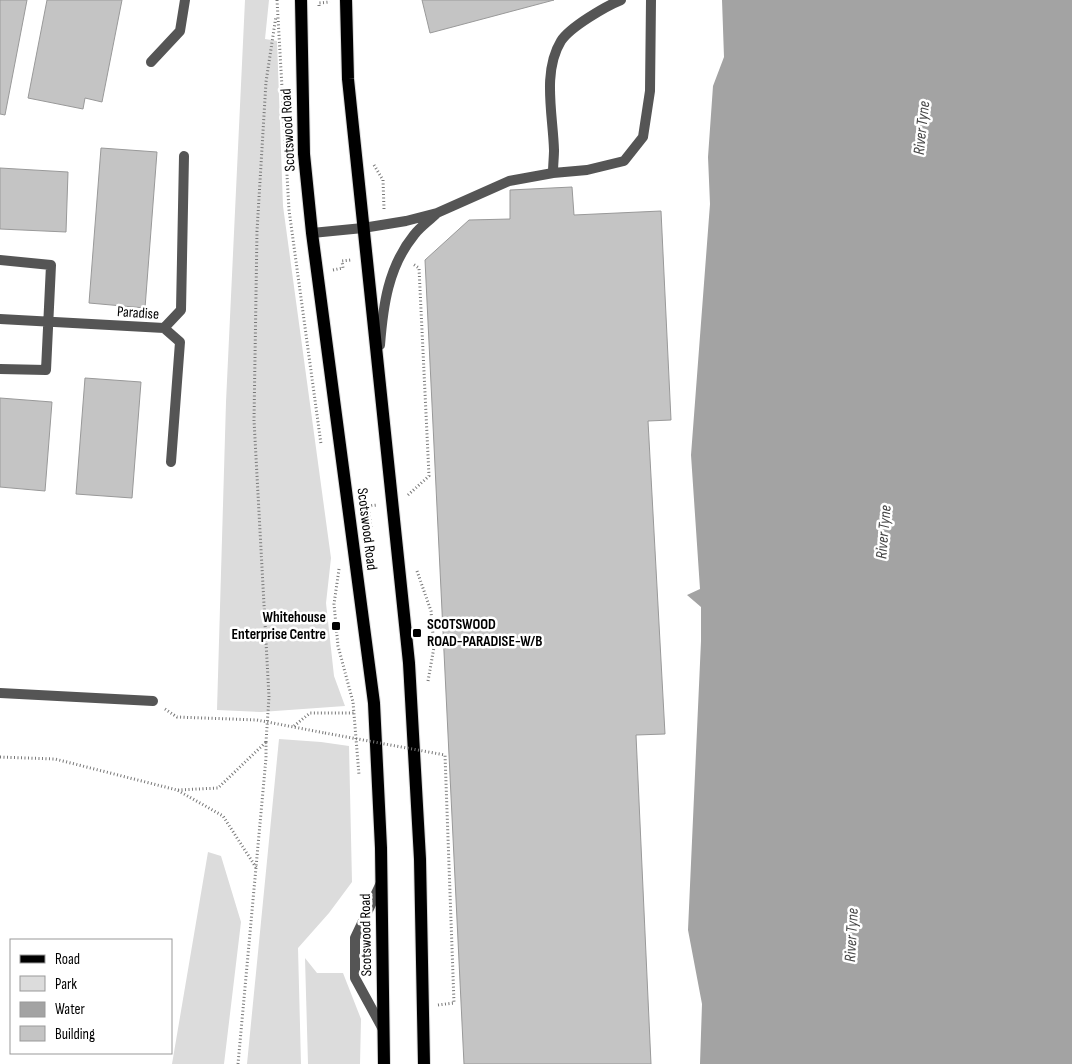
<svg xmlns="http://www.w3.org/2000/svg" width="1072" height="1064" viewBox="0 0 1072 1064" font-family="'Sofia Sans Condensed',sans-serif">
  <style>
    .green { fill: #dcdcdc }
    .water { fill: #a3a3a3 }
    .building { fill: #c4c4c4; stroke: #999 }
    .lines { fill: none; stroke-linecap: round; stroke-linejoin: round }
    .primary-casing { stroke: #dbdbdb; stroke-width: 14 }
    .path { stroke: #777; stroke-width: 3; stroke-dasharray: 1 2.5; stroke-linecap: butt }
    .service { stroke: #555; stroke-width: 10 }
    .primary { stroke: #000; stroke-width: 12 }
    .path-bridge { stroke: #777; stroke-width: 3; stroke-dasharray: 1 2.5; stroke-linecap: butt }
    .poi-dot { fill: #000; stroke: #fff; stroke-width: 2 }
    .labels { text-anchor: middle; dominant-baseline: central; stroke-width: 5; stroke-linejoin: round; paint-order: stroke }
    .street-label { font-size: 15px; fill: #000; stroke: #fff }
    .poi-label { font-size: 15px; font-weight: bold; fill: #000; stroke: #fff; text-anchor: end }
    .water-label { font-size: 16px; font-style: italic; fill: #444; stroke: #fff }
  </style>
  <rect width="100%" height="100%" fill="#fff"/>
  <!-- green -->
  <path class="green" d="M245 0H269L265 39 277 41 283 206 331 558 326 603 334 676 345 706 261 712 217 710 226 402Z
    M279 739 321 742 349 746 352 882 329 913 298 948 301 1064H247Z
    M208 852 221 856 241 922 224 1064H172Z
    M305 958 317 973H343L361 1019 360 1064H308Z"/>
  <!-- water -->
  <path class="water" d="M722 0H1072V1064H700L702 1004 688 930 701 641V607L687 595 700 589 691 455 710 204 708 157 713 86 724 57Z"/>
  <!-- building -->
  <path class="building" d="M0 0H27L5 115 0 114Z
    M47 0H122L102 102 85 98 83 109 28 98Z
    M422 0H554L430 33Z
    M101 148 157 152 145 308 89 303Z
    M0 168 68 172 66 232 0 229Z
    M572 187 574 215 661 211 671 420 648 421 665 734 636 735 651 1064H464L425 260 469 220 510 219V190Z
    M85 378 141 382 132 498 76 494Z
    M0 398 52 402 45 491 0 487Z"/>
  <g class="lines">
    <defs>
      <path id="primary" d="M301 0 304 154 312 233 374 703 381 848 384 1064
        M346 0 348 79 409 663 420 859 424 1064"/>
    </defs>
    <!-- primary casing -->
    <use href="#primary" class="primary-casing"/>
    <!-- path -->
    <path class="path" d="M277 0 289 210 321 444
      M319 6V3L330 2
      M374 165 383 180 384 209
      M333 270 343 268 342 261 351 260
      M408 495 429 476 419 268 413 264
      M365 529 371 528 368 506 377 505
      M339 569 334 604 338 646 353 702 359 775
      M417 571 431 611 434 647 428 681
      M269 697 254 420 257 231 266 82 276 16
      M165 709 177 717 257 720 325 733
      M294 726 310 713H354
      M0 757 55 759 177 790 223 816 257 869
      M178 790 218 788 266 742
      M438 1005 454 1003 445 755
      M238 1064 266 758V742"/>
    <!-- service -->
    <path class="service" d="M151 62 180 31 185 0
      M553 173 587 170 624 161 643 137 650 91 651 0
      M312 233 363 228 406 221 437 213 509 181 553 173C553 165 554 157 554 150 553 115 542 72 561 41 570 27 606 6 621 0
      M0 260 51 265 46 370 0 369
      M0 319 164 328 180 342 171 462
      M164 328 181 310 184 156
      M380 345C383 306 388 267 414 235 420 227 429 221 436 214
      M0 693 153 701
      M381 883 355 938V978L384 1031"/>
    <!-- primary -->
    <use href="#primary" class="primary"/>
    <!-- path-bridge -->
    <path class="path-bridge" d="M325 733 445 755
      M266 742 269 697"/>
  </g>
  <!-- markers -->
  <g class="poi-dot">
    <rect x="331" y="621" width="10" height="10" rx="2.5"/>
    <rect x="412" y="628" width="10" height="10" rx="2.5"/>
  </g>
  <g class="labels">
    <!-- street labels -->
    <g class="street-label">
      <text transform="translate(288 130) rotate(-93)">Scotswood Road</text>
      <text transform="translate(138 313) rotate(4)">Paradise</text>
      <text transform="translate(367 529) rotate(83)">Scotswood Road</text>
      <text transform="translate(366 935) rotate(-91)">Scotswood Road</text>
    </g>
    <!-- poi labels -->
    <g class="poi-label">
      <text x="326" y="617">Whitehouse<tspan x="326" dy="17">Enterprise Centre</tspan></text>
      <text x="427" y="624" text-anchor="start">SCOTSWOOD<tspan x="427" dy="17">ROAD-PARADISE-W/B</tspan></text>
    </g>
    <!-- water labels -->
    <g class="water-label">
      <text transform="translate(922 128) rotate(-84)">River Tyne</text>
      <text transform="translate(884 532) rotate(-85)">River Tyne</text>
      <text transform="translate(852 935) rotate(-87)">River Tyne</text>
    </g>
  </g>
  <!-- legend -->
  <rect x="10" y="939" width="162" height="115" fill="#ffffff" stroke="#999999"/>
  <rect x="20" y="955" width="25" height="8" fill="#000000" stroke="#999999"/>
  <text x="55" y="964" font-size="15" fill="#000000">Road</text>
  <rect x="20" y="976" width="25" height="15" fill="#dcdcdc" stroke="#999999"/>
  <text x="55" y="989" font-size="15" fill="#000000">Park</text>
  <rect x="20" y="1002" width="25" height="15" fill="#a3a3a3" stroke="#999999"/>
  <text x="55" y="1014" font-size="15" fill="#000000">Water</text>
  <rect x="20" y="1026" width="25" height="15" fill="#c4c4c4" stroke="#999999"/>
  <text x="55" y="1039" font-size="15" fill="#000000">Building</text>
</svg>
